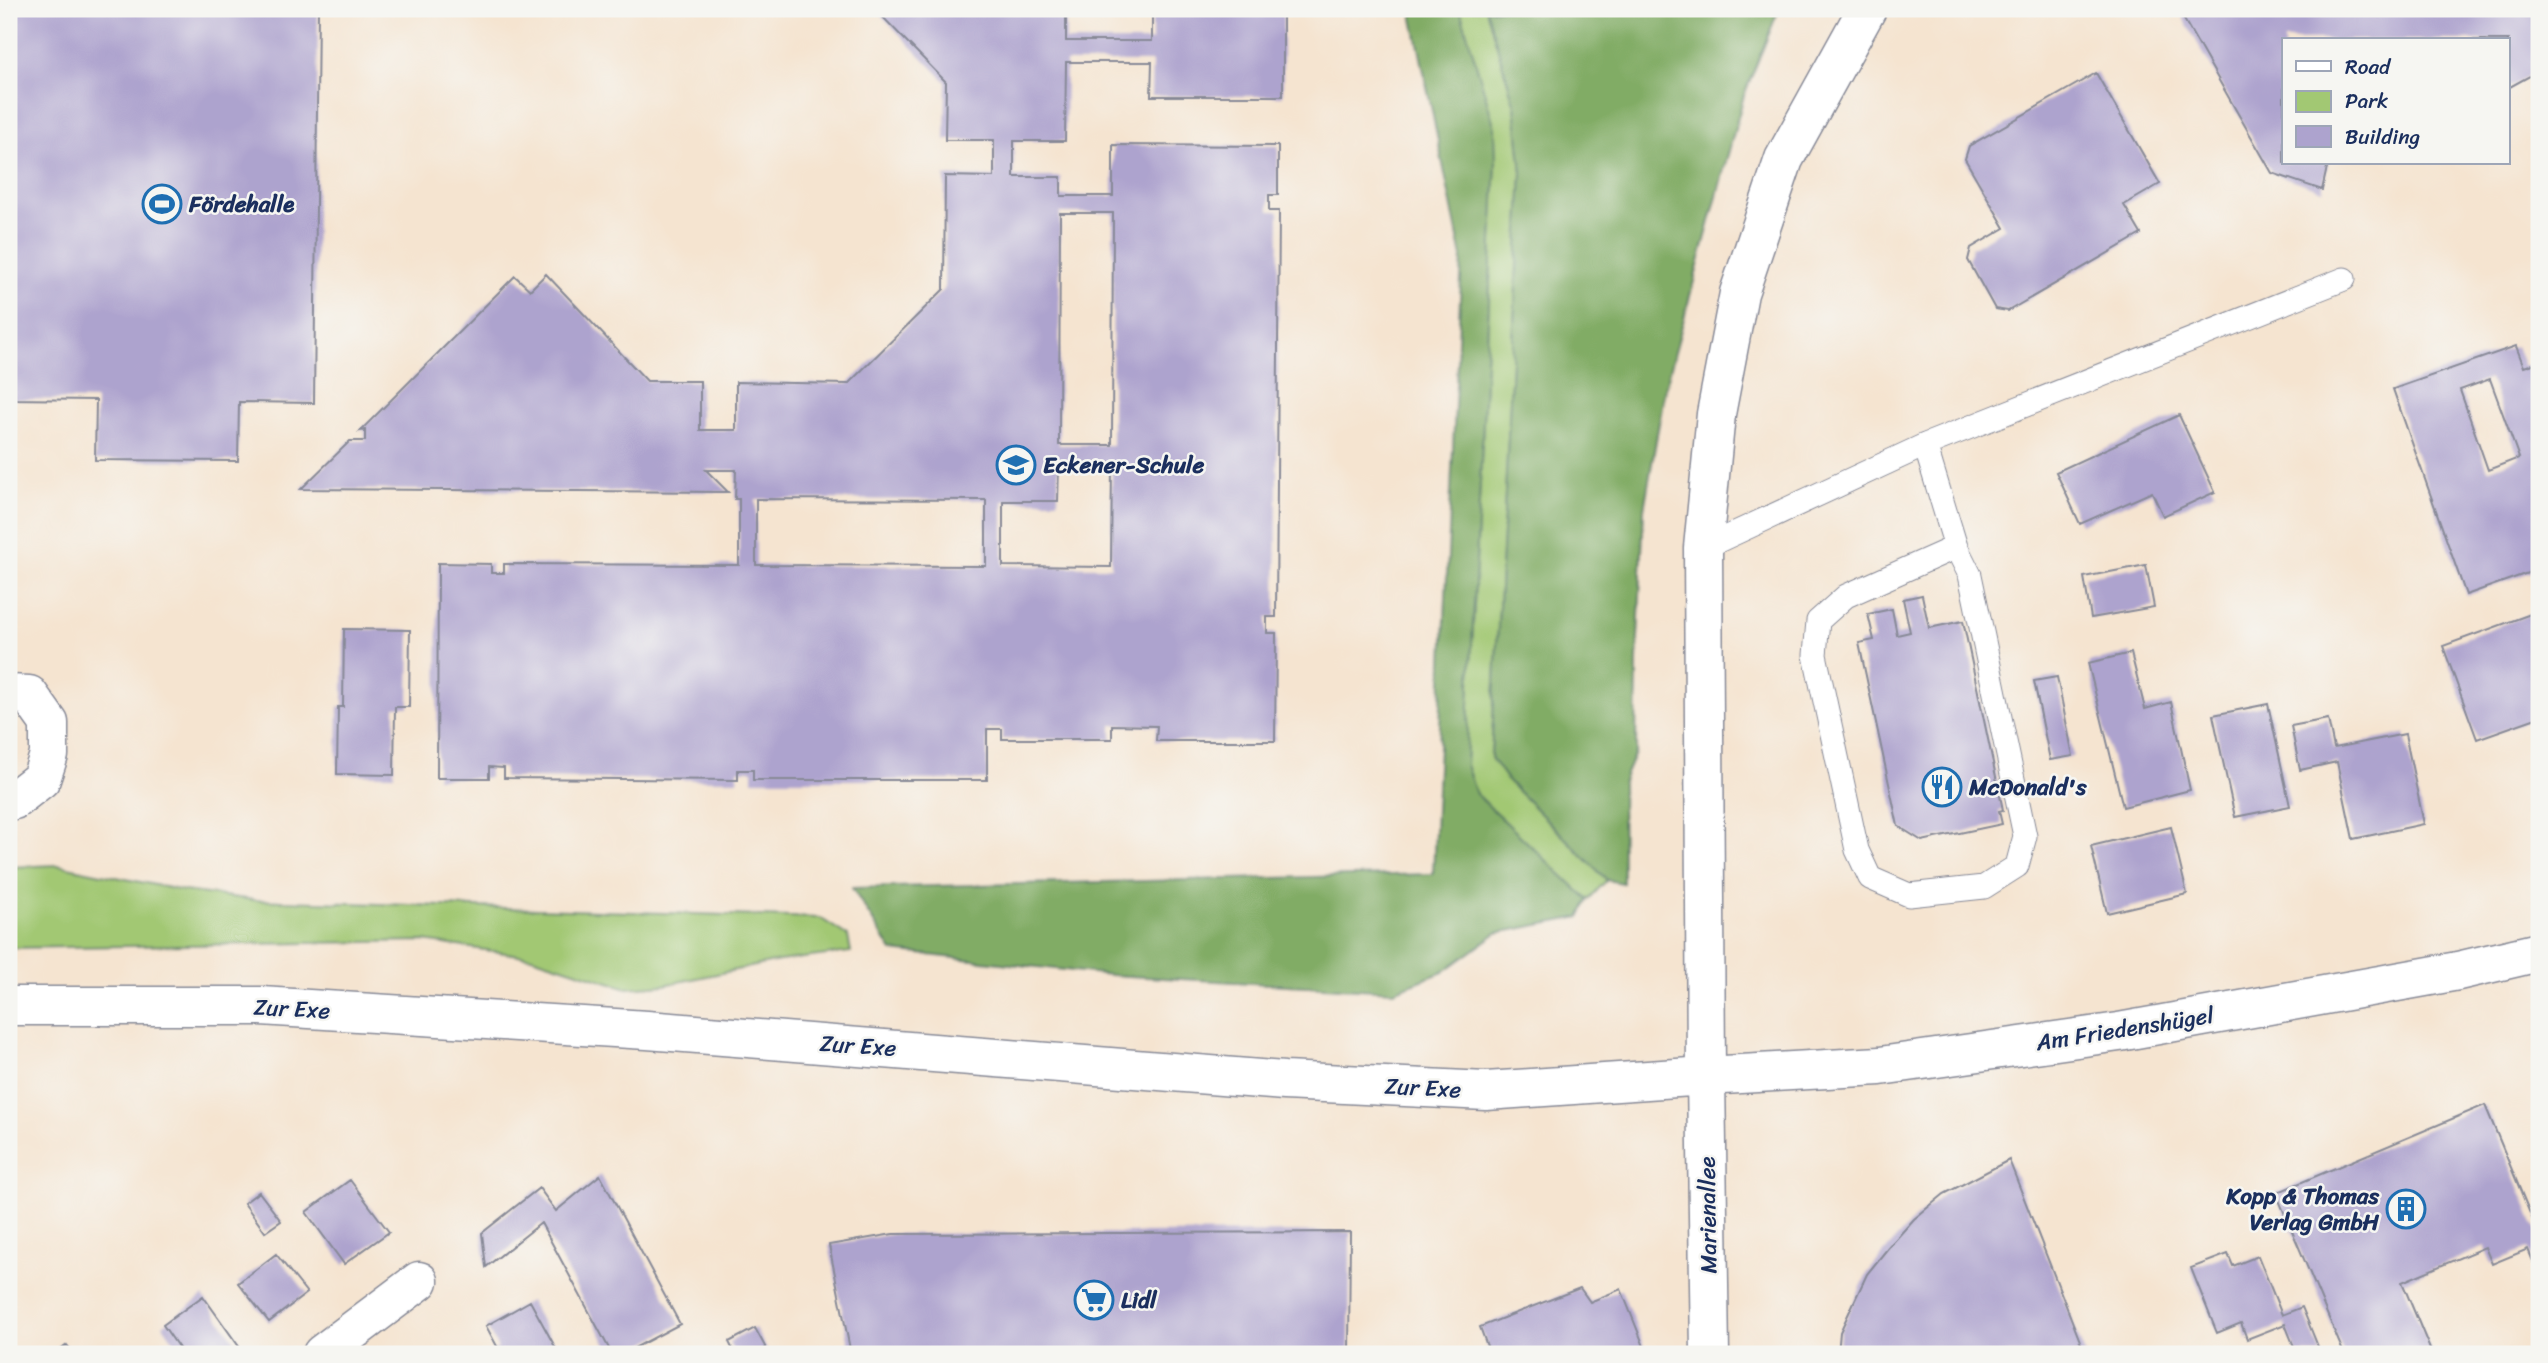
<svg xmlns="http://www.w3.org/2000/svg" width="2548" height="1363" viewBox="0 0 2548 1363" font-family="Sriracha,sans-serif">
  <style>
    .green { fill: #a2c873; stroke: #5e7c68; stroke-width: 2 }
    .forest { fill: #81ac65; stroke: #4e6e62; stroke-width: 2 }
    .building { fill: #ada3ce; fill-rule: evenodd }
    .lines { fill: none; stroke-linecap: round; stroke-linejoin: round }
    .lane-casing { stroke: #888a97; stroke-width: 25 }
    .street-casing { stroke: #888a97; stroke-width: 41 }
    .secondary-casing { stroke: #888a97; stroke-width: 41 }
    .primary-casing { stroke: #888a97; stroke-width: 41 }
    .highway-casing { stroke: #888a97; stroke-width: 41 }
    .lane { stroke: #fff; stroke-width: 23 }
    .street { stroke: #fff; stroke-width: 38 }
    .secondary { stroke: #fff; stroke-width: 38 }
    .primary { stroke: #fff; stroke-width: 38 }
    .highway { stroke: #fff; stroke-width: 38 }
    .labels { text-anchor: middle; dominant-baseline: central; stroke-width: 5; stroke-linejoin: round; paint-order: stroke }
    .poi-label { font-size: 23px; font-weight: bold; fill: #1b2f5e; stroke: #f6f6f2; text-anchor: start }
    .street-label { font-size: 23px; fill: #1b2f5e; stroke: #f6f6f2 }
  </style>
  <rect width="100%" height="100%" fill="#f6f6f2"/>
  <filter id="ink" filterUnits="userSpaceOnUse"><feTurbulence type="fractalNoise" baseFrequency=".0143" numOctaves="2"/><feDisplacementMap in="SourceGraphic" scale="14" xChannelSelector="R" yChannelSelector="G"/><feConvolveMatrix kernelMatrix="1 2 1 2 8 2 1 2 1" color-interpolation-filters="sRGB"/></filter>
  <filter id="wash" filterUnits="userSpaceOnUse"><feTurbulence type="fractalNoise" baseFrequency=".00686" numOctaves="4" result="noise"/><feDisplacementMap in="SourceGraphic" scale="28" xChannelSelector="R" yChannelSelector="G"/><feGaussianBlur stdDeviation="1.57" result="paint"/><feColorMatrix in="noise" values="0 0 0 0 0 0 0 0 0 0 0 0 0 0 0 0 0 1.4 0 .05"/><feComposite in="paint" operator="in"/></filter>
  <g filter="url(#wash)">
    <rect width="100%" height="100%" fill="#f5e4d0"/>
    <!-- green -->
    <path class="green" d="M1460 9H1486L1515 106 1522 173 1491 758 1508 781 1607 880 1588 900 1476 794 1466 765 1496 161Z
      M58 865 184 891 254 900 820 918 848 936 851 952 779 961 664 985 627 988 532 957 424 941 9 948V867Z"/>
    <!-- forest -->
    <path class="forest" d="M1411 9H1460L1495 128 1496 161 1466 765 1476 794 1588 900 1580 917 1497 933 1443 972 1394 991 1110 975 892 951 852 888 1433 874 1462 257Z
      M1486 9H1779L1744 95 1665 389 1644 509 1637 660 1636 751 1622 783 1623 883 1607 880 1508 781 1491 758 1522 173 1515 106Z"/>
    <g id="blocks">
      <!-- building -->
      <path class="building" d="M9 9H318L314 403 239 402 238 461 95 460 96 400 9 399Z
        M875 9H1066V41H1152V9H1283V96H1151L1152 62H1066L1065 141H1014V177H1061V196H1113V145L1278 146V195H1269V211H1279L1276 617H1267V633H1276L1275 741H1156L1157 726 1112 725V739H1002V729H987V780H753V770H738V780L504 778V768L489 767V778H437L438 563 491 564V573H504V564L739 565V499H735L736 470H706L728 492 301 489 350 441H365V430L360 431 515 276 530 290 546 274 647 381H700V430H736V382L848 384 944 289 945 176 994 177V140H945L946 82ZM1060 213H1113L1112 445H1059ZM1059 463H1112L1111 567 1003 566V501H1058ZM756 499 986 500V566L756 565Z
        M2178 9H2539V71L2508 88V40H2284V163H2328L2322 190 2272 173Z
        M2096 73 2160 184 2124 205 2141 234 2008 311 1995 309 1968 260 1971 248 2005 228 1965 159 1969 146Z
        M2516 346 2524 367 2539 362V569L2466 595 2393 389ZM2490 379 2519 458 2488 470 2460 390Z
        M2179 415 2215 492 2163 516 2152 492 2080 524 2056 472Z
        M2146 565 2154 607 2091 618 2084 577Z
        M1922 595 1929 628 1963 621 2003 810 1999 811 2002 824 1922 841 1898 826 1859 643 1874 640 1868 614 1892 609 1897 635 1910 632 1903 599Z
        M2539 611V717L2477 739 2443 646Z
        M344 629 410 630 409 707H395L394 775 337 774 338 707H343Z
        M2131 653 2145 709 2171 702 2190 790 2123 807 2088 663Z
        M2057 677 2073 756 2050 760 2034 681Z
        M2268 704 2290 806 2235 817 2213 715Z
        M2328 719 2334 748 2405 734 2424 824 2353 839 2337 762 2300 770 2291 726Z
        M2171 827 2187 894 2107 913 2091 846Z
        M2485 1105 2539 1235V1276L2528 1249 2492 1264 2485 1247 2402 1282 2432 1354H2344L2276 1193Z
        M2009 1160 2085 1354H1838L1840 1332 1867 1274 1888 1248 1914 1219 1944 1194Z
        M600 1175 680 1324 623 1354H612L541 1223 486 1267 482 1233 511 1210 539 1188 556 1211Z
        M350 1180 389 1232 344 1264 306 1212Z
        M259 1192 281 1221 265 1232 244 1203Z
        M1350 1232 1349 1354H851L829 1245 893 1234Z
        M276 1254 307 1293 269 1322 238 1283Z
        M2228 1254 2233 1266 2258 1256 2282 1315 2302 1307 2321 1354H2297L2285 1324 2247 1339 2241 1323 2217 1333 2191 1268Z
        M1580 1288 1590 1302 1621 1289 1647 1354H1490L1480 1327Z
        M203 1296 240 1348 231 1354H183L163 1325Z
        M530 1301 559 1354H487L498 1348 486 1326Z
        M755 1328 769 1354H735L729 1342Z
        M67 1345 74 1354H55Z"/>
    </g>
  </g>
  <g filter="url(#ink)">
    <use href="#blocks" fill-opacity="0" stroke="#888a97" stroke-width="2"/>
    <g class="lines">
      <defs>
        <path id="lane" d="M1925 445 1956 547 1970 575 2025 836 2017 866 1984 887 1909 895 1870 878 1857 850 1815 655 1818 621 1846 596 1956 547
          M1703 548 1925 445 2344 279"/>
        <path id="street" d="M9 694 29 695 49 723V755L41 779 14 800 9 801
          M322 1354 419 1281"/>
        <path id="secondary" d="M9 1006H261L647 1030 1284 1081 1486 1091 1706 1076 1710 1354"/>
        <path id="primary" d="M1706 1076 1880 1066 2119 1032 2458 971 2539 952"/>
        <path id="highway" d="M1706 1076 1703 548 1716 414 1739 293 1784 159 1867 9"/>
      </defs>
      <!-- lane casing -->
      <use href="#lane" class="lane-casing"/>
      <!-- street casing -->
      <use href="#street" class="street-casing"/>
      <!-- secondary casing -->
      <use href="#secondary" class="secondary-casing"/>
      <!-- primary casing -->
      <use href="#primary" class="primary-casing"/>
      <!-- highway casing -->
      <use href="#highway" class="highway-casing"/>
      <!-- lane -->
      <use href="#lane" class="lane"/>
      <!-- street -->
      <use href="#street" class="street"/>
      <!-- secondary -->
      <use href="#secondary" class="secondary"/>
      <!-- primary -->
      <use href="#primary" class="primary"/>
      <!-- highway -->
      <use href="#highway" class="highway"/>
    </g>
  </g>
  <!-- icons -->
  <defs>
    <symbol id="stadium-ring" viewBox="-11 -11 22 22"><circle r="9.5" fill="#f6f6f2" stroke="#1f6fb2" stroke-width="1.5"/><path d="M0-5a6.5 5 0 1 0 0 10a6.5 5 0 1 0 0-10ZM-3.5-1.8h7v3.6h-7Z" fill="#1f6fb2"/></symbol>
    <symbol id="school-ring" viewBox="-11 -11 22 22"><circle r="9.5" fill="#f6f6f2" stroke="#1f6fb2" stroke-width="1.5"/><path d="M0-5L7-2L0 1L-7-2ZM-4 1L0 2.5L4 1V4Q0 6-4 4Z" fill="#1f6fb2"/></symbol>
    <symbol id="restaurant-ring" viewBox="-11 -11 22 22"><circle r="9.5" fill="#f6f6f2" stroke="#1f6fb2" stroke-width="1.5"/><path d="M-5-6h1v4h1v-4h1v4h1v-4h1v5L-1.5 .5V6h-2V.5L-5-1ZM5-6V6H3V1.5H1.5Q1.5-4 5-6Z" fill="#1f6fb2"/></symbol>
    <symbol id="building-ring" viewBox="-11 -11 22 22"><circle r="9.5" fill="#f6f6f2" stroke="#1f6fb2" stroke-width="1.5"/><path d="M-4-6H4V6H1V3H-1V6H-4ZM-2.5-4.3h1.7v1.8h-1.7ZM.8-4.3h1.7v1.8H.8ZM-2.5-1h1.7V.8h-1.7ZM.8-1h1.7V.8H.8Z" fill="#1f6fb2"/></symbol>
    <symbol id="supermarket-ring" viewBox="-11 -11 22 22"><circle r="9.5" fill="#f6f6f2" stroke="#1f6fb2" stroke-width="1.5"/><path d="M-6-5.5h2.5l.6 2H6L4.5 2H-2.5L-4.4-4H-6ZM-1.5 3.2a1.3 1.3 0 1 0 .1 0ZM3 3.2a1.3 1.3 0 1 0 .1 0Z" fill="#1f6fb2"/></symbol>
  </defs>
  <g fill-rule="evenodd">
    <use href="#stadium-ring" x="140" y="182" width="44" height="44"/>
    <use href="#school-ring" x="994" y="443" width="44" height="44"/>
    <use href="#restaurant-ring" x="1920" y="765" width="44" height="44"/>
    <use href="#building-ring" x="2384" y="1187" width="44" height="44"/>
    <use href="#supermarket-ring" x="1072" y="1278" width="44" height="44"/>
  </g>
  <g class="labels">
    <!-- poi labels -->
    <g class="poi-label">
      <text x="189" y="204">Fördehalle</text>
      <text x="1043" y="465">Eckener-Schule</text>
      <text x="1969" y="787">McDonald's</text>
      <text x="2379" y="1196" text-anchor="end">Kopp &amp; Thomas<tspan x="2379" dy="26">Verlag GmbH</tspan></text>
      <text x="1121" y="1300">Lidl</text>
    </g>
    <!-- street labels -->
    <g class="street-label">
      <text transform="translate(292 1009) rotate(3)">Zur Exe</text>
      <text transform="translate(2125 1029) rotate(-9)">Am Friedenshügel</text>
      <text transform="translate(858 1046) rotate(4)">Zur Exe</text>
      <text transform="translate(1423 1088) rotate(3)">Zur Exe</text>
      <text transform="translate(1708 1215) rotate(-91)">Marienallee</text>
    </g>
  </g>
  <!-- margin -->
  <rect width="2548" height="1363" fill="none" stroke="#f6f6f2" stroke-width="35"/>
  <!-- legend -->
  <rect x="2282" y="38" width="228" height="126" fill="#f6f6f2" stroke="#9ea6b7" stroke-width="2"/>
  <rect x="2296" y="61" width="35" height="10" fill="#ffffff" stroke="#9ea6b7" stroke-width="2"/>
  <text x="2345" y="74" font-size="21" fill="#1b2f5e">Road</text>
  <rect x="2296" y="91" width="35" height="21" fill="#a2c873" stroke="#9ea6b7" stroke-width="2"/>
  <text x="2345" y="108" font-size="21" fill="#1b2f5e">Park</text>
  <rect x="2296" y="126" width="35" height="21" fill="#ada3ce" stroke="#9ea6b7" stroke-width="2"/>
  <text x="2345" y="144" font-size="21" fill="#1b2f5e">Building</text>
</svg>
